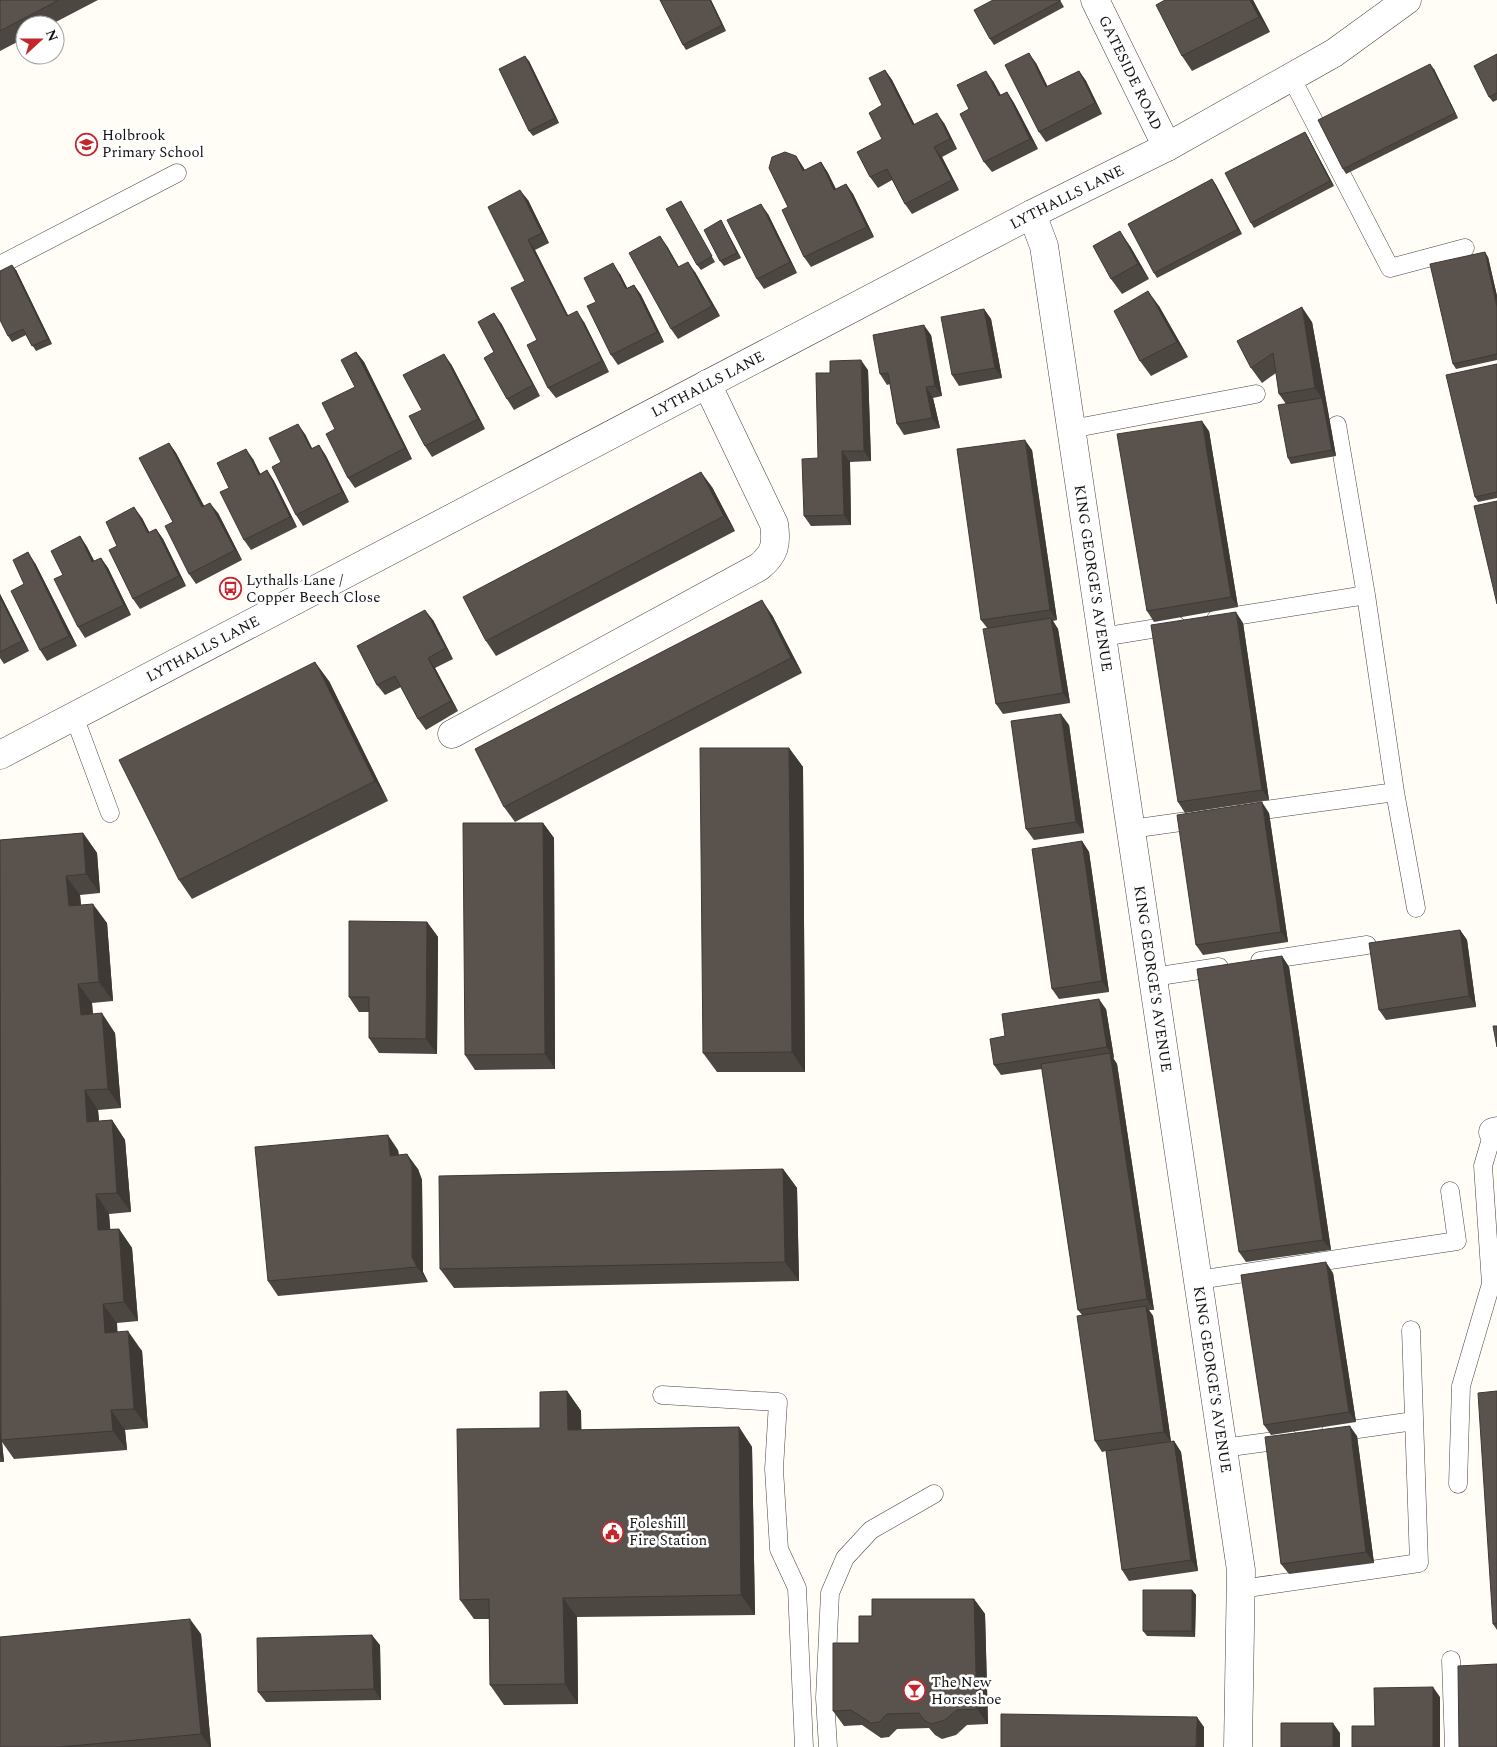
<svg xmlns="http://www.w3.org/2000/svg" width="1497" height="1747" viewBox="0 0 1497 1747" font-family="Spectral,serif">
  <style>
    .lines { fill: none; stroke-linecap: round; stroke-linejoin: round }
    .service-casing { stroke: #444; stroke-width: 19 }
    .minor-casing { stroke: #444; stroke-width: 29 }
    .tertiary-casing { stroke: #444; stroke-width: 29 }
    .service { stroke: #fff; stroke-width: 18 }
    .minor { stroke: #fff; stroke-width: 28 }
    .tertiary { stroke: #fff; stroke-width: 28 }
    .wall { fill: #4d4742 }
    .shaded-wall { fill: #3f3936 }
    .building { fill: #5a524d; stroke: #3f3936 }
    .labels { text-anchor: middle; dominant-baseline: central; stroke-width: 5; stroke-linejoin: round; paint-order: stroke }
    .street-label { font-size: 15px; fill: #111; stroke: #fff }
    .poi-label { font-size: 15px; fill: #111; stroke: #fff; text-anchor: start }
  </style>
  <rect width="100%" height="100%" fill="#fffdf5"/>
  <g class="lines">
    <defs>
      <path id="service" d="M1291 77 1390 268 1465 248
        M0 265 177 173
        M1337 425 1366 595
        M1071 429 1256 394
        M1216 619 1366 595 1395 792
        M1102 637 1176 625
        M74 716 110 813
        M1243 813 1395 792 1416 908
        M1131 829 1202 819
        M1260 961 1367 945
        M1153 977 1219 967
        M1198 1280 1457 1241 1450 1191
        M662 1395 778 1402 774 1469 779 1549 797 1588 804 1747
        M1330 1433 1414 1421
        M1223 1448 1289 1439
        M1458 1484 1461 1386 1491 1284 1483 1166 1493 1132
        M1241 1589 1419 1563 1411 1330
        M1451 1660 1454 1747
        M828 1747 825 1698 830 1593 845 1558 871 1530 934 1494"/>
      <g id="minor">
        <path id="s1" d="M1095 0 1167 147"/>
        <path id="s2" d="M1032 214 1044 246 1241 1570 1238 1747"/>
        <path d="M452 734 759 567C775 554 777 544 774 524L707 384"/>
        <path d="M1493 1132 1497 1131"/>
      </g>
      <g id="tertiary">
        <path id="s3" d="M0 755 1032 214 1167 147 1334 53 1407 0"/>
      </g>
    </defs>
    <!-- service casing -->
    <use href="#service" class="service-casing"/>
    <!-- minor casing -->
    <use href="#minor" class="minor-casing"/>
    <!-- tertiary casing -->
    <use href="#tertiary" class="tertiary-casing"/>
    <!-- service -->
    <use href="#service" class="service"/>
    <!-- minor -->
    <use href="#minor" class="minor"/>
    <!-- tertiary -->
    <use href="#tertiary" class="tertiary"/>
  </g>
  <!-- wall -->
  <path class="wall" d="M0 0H98L50 25H25V38L0 51Z
    M660 0H711L726 31 686 50 683 45Z
    M993 0H1060L1064 7 994 45 990 39Z
    M1165 0H1253L1270 32 1192 71 1182 56Z
    M1497 54V100L1493 102 1489 97Z
    M529 61 559 123 533 136 529 131Z
    M1036 63 1048 87 1079 71 1086 81 1102 114 1046 142 1039 132Z
    M1434 69 1458 118 1346 174 1343 169Z
    M885 70 892 80 914 124 944 123 957 149 942 157 959 190 912 214 905 204 892 180 878 188 870 177 882 139V105Z
    M993 81 1001 95 1007 92 1014 103 1038 149 992 172 984 162 969 109Z
    M1305 132 1308 137 1334 186 1254 228 1251 223Z
    M796 156 805 170 821 162 828 173 836 189 846 184 853 194 874 237 811 267 804 257Z
    M1212 179 1216 185 1242 234 1157 278 1154 273Z
    M528 200 549 243 535 250 568 316 584 322 609 372 556 398 548 388 537 340 525 281Z
    M681 201 715 262 701 270 697 265Z
    M768 214 797 273 764 289 757 279Z
    M721 220 724 226 741 258 724 266 720 261Z
    M667 246 679 267 695 272 720 316 678 339 671 329Z
    M1130 246 1149 279 1122 294 1111 279Z
    M1488 257 1497 296V360L1456 369 1453 364Z
    M16 270 52 344 36 351 26 335 12 342 8 336Z
    M620 274 627 288 634 285 641 295 664 342 618 365 611 355 596 302Z
    M1159 306 1188 357 1151 376 1140 361Z
    M984 309 991 319 1002 378 959 386 952 375Z
    M1312 322 1336 456 1291 464 1288 458 1286 404 1279 394 1276 373 1262 383 1251 368Z
    M501 323 540 396 514 410 507 399 494 352Z
    M931 335 942 396 933 398 940 428 904 435 897 424 890 384 887 385 880 374Z
    M356 352 364 362 412 459 355 488 348 478 335 429 355 387Z
    M451 364 485 429 432 457 425 446 422 410Z
    M1497 364V498L1478 502 1475 497Z
    M868 370 871 461 850 462 851 525 811 526 804 516 818 458 830 373Z
    M1209 431 1238 607 1154 622 1147 611Z
    M305 434 312 449 319 445 326 456 349 502 303 526 296 515 281 462Z
    M169 443 176 453 204 506 218 513 242 560 196 584 189 574 173 522Z
    M1032 450 1057 620 1053 621 1058 629 1070 703 1003 714 996 704 988 629 981 620Z
    M253 459 260 474 267 470 274 481 297 527 251 550 244 540 229 488Z
    M712 487 735 531 496 656 486 641Z
    M142 518 149 532 156 529 163 539 186 586 140 609 133 599 117 546Z
    M80 536 87 547 94 561 101 558 108 568 131 615 85 638 78 627 63 575Z
    M35 563 77 646 47 661 40 650Z
    M0 594 29 651 4 664 0 658Z
    M772 615 802 673 515 822 504 807Z
    M433 620 453 659 435 668 458 711 426 730 418 719 401 687 385 695 377 685Z
    M1243 623 1269 800 1185 813 1178 802Z
    M329 681 388 801 192 899 179 880Z
    M1069 725 1084 833 1034 840 1026 829Z
    M789 748 803 767 805 1072H717L703 1053Z
    M1269 813 1288 942 1203 955 1196 945Z
    M543 823 554 838 555 1069 475 1070 465 1055Z
    M83 833 97 853 100 893 80 895 81 905 107 923 113 1001 92 1003 93 1014 115 1033 121 1108 98 1110 99 1121 112 1120 125 1140 131 1212 109 1214 110 1229H119L132 1248 138 1321 117 1323V1332L142 1351 148 1428 125 1430 127 1450 14 1459 2 1442 4 1462H0V840Z
    M1082 841 1089 852 1109 992 1059 999 1052 989Z
    M427 922 438 937 437 1054 379 1053 369 1038V1012H359L349 997Z
    M1460 930 1467 940 1476 1007 1386 1020 1379 1010Z
    M1282 956 1289 967 1331 1250 1246 1262 1239 1252Z
    M1106 1009 1114 1058H1113L1117 1064 1154 1310H1149L1153 1316 1171 1442 1174 1441 1181 1452 1198 1571 1129 1581 1122 1570 1106 1451 1102 1452 1095 1441 1082 1315 1078 1310 1042 1069 1001 1075 994 1065 1005 1036Z
    M398 1150 399 1155 418 1169 422 1180 423 1272 428 1282 278 1296 268 1281Z
    M783 1169 797 1188 799 1281 454 1288 440 1269Z
    M1333 1273 1356 1422 1271 1435 1264 1425Z
    M567 1391 581 1411V1430L739 1427 752 1447 755 1615 577 1617 578 1704 504 1705 490 1685 489 1619H474L460 1600 540 1428Z
    M1497 1391V1630L1493 1624Z
    M1357 1436 1374 1563 1289 1574 1281 1564Z
    M1192 1590 1196 1595 1195 1637 1147 1636 1143 1631Z
    M974 1599 985 1614 988 1724 967 1725 956 1735 942 1739 935 1735 929 1728 897 1729 889 1737 881 1738 862 1725 844 1726 833 1711 859 1643 872 1616Z
    M201 1634 211 1747H0Z
    M380 1645 381 1700 266 1702 258 1692Z"/>
  <!-- shaded-wall -->
  <path class="shaded-wall" d="M710 0H711L726 31 722 25Z
    M1250 0H1253L1270 32 1259 17Z
    M1029 53 1036 63 1053 98 1046 87Z
    M525 56 529 61 559 123 555 118Z
    M1430 64 1434 69 1458 118 1455 113Z
    M885 70 892 80 920 135 913 125Z
    M986 71 993 81 1006 107 999 96Z
    M1079 71 1086 81 1102 114 1095 103Z
    M1007 92 1014 103 1038 149 1030 139Z
    M937 113 944 123 957 149 950 139Z
    M1305 132 1308 137 1334 186 1330 181Z
    M934 147 942 157 959 190 952 180Z
    M796 156 803 167 811 181 803 171Z
    M821 162 828 173 841 200 834 190Z
    M1212 179 1216 185 1242 234 1238 229Z
    M846 184 853 194 874 237 867 227Z
    M520 190 528 200 549 243 542 233Z
    M761 204 768 214 797 273 790 262Z
    M721 220 724 226 741 258 737 253Z
    M1120 231 1130 246 1149 279 1138 264Z
    M660 236 667 246 685 278 678 267Z
    M528 240 535 250 574 327 567 316Z
    M1485 252 1488 257 1497 296V307Z
    M688 262 695 272 720 316 712 306Z
    M613 263 620 274 633 299 626 289Z
    M12 265 16 270 52 344 48 339Z
    M634 285 641 295 664 342 657 332Z
    M1148 291 1159 306 1188 357 1177 342Z
    M1302 307 1312 322 1336 456 1332 450 1322 398 1315 388Z
    M984 309 991 319 1002 378 995 368Z
    M577 311 584 322 609 372 602 361Z
    M494 313 501 323 540 396 533 385Z
    M924 325 931 335 942 396 935 386Z
    M356 352 364 362 412 459 405 448Z
    M444 354 451 364 485 429 478 419Z
    M861 360 868 370 871 461 864 451Z
    M926 387 933 398 940 428 932 418Z
    M1202 421 1209 431 1238 607 1231 597Z
    M298 424 305 434 318 460 311 449Z
    M1025 440 1032 450 1057 620 1050 610Z
    M169 443 176 453 210 517 202 507Z
    M319 445 326 456 349 502 342 492Z
    M246 449 253 459 266 485 259 475Z
    M842 451 850 462 851 525 844 515Z
    M267 470 274 481 297 527 290 517Z
    M701 472 712 487 735 531 724 516Z
    M210 503 218 513 242 560 235 550Z
    M134 507 142 518 155 543 148 533Z
    M156 529 163 539 186 586 179 576Z
    M80 536 87 547 100 572 92 562Z
    M28 552 35 563 77 646 69 636Z
    M101 558 108 568 131 615 124 605Z
    M0 594 29 651 22 641 0 597Z
    M762 600 772 615 802 673 791 658Z
    M425 610 433 620 453 659 446 648Z
    M1236 612 1243 623 1269 800 1262 790Z
    M1051 618 1058 629 1070 703 1063 693Z
    M428 658 435 668 458 711 451 701Z
    M315 662 329 681 388 801 375 781Z
    M1061 714 1069 725 1084 833 1076 822Z
    M789 748 803 767 805 1072 792 1052Z
    M1262 802 1269 813 1288 942 1281 932Z
    M543 823 554 838 555 1069 545 1054Z
    M83 833 97 853 100 893 86 874Z
    M1082 841 1089 852 1109 992 1102 981Z
    M66 876 80 895 83 925 69 906Z
    M93 904 107 923 113 1001 99 982Z
    M427 922 438 937 437 1054 426 1039Z
    M1460 930 1467 940 1476 1007 1469 996Z
    M1282 956 1289 967 1331 1250 1323 1240Z
    M78 984 92 1003 94 1034 81 1015Z
    M1099 999 1106 1009 1114 1058 1107 1047Z
    M102 1013 115 1033 121 1108 108 1089Z
    M1110 1053 1117 1064 1154 1310 1147 1299Z
    M85 1090 98 1110 101 1142 87 1122Z
    M112 1120 125 1140 131 1212 117 1193Z
    M388 1135 398 1150 400 1171 390 1156Z
    M407 1154 418 1169 422 1180 423 1272 428 1282 417 1267 412 1257Z
    M783 1169 797 1188 799 1281 785 1262Z
    M96 1194 109 1214 112 1250 98 1230Z
    M119 1229 132 1248 138 1321 124 1302Z
    M1326 1262 1333 1273 1356 1422 1349 1412Z
    M103 1304 117 1323 119 1353 105 1333Z
    M1146 1306 1153 1316 1171 1442 1164 1432Z
    M128 1331 142 1351 148 1428 134 1409Z
    M567 1391 581 1411 582 1449 568 1430Z
    M111 1410 125 1430 127 1450 113 1431Z
    M0 1423 1 1440 2 1442 4 1462 0 1456Z
    M1350 1426 1357 1436 1374 1563 1366 1552Z
    M739 1427 752 1447 755 1615 741 1595Z
    M1174 1441 1181 1452 1198 1571 1191 1560Z
    M1192 1590 1196 1595 1195 1637 1192 1631Z
    M563 1598 577 1617 578 1704 565 1684Z
    M974 1599 985 1614 988 1724 977 1709Z
    M190 1619 201 1634 211 1747H210L201 1734Z
    M372 1635 380 1645 381 1700 374 1689Z
    M1433 1687 1440 1697V1747H1433Z
    M1197 1717 1204 1727V1747H1196Z
    M1333 1723 1340 1733V1747H1333Z"/>
  <!-- building -->
  <path class="building" d="M0 0H59L0 31Z
    M660 0H710L722 25 683 45Z
    M993 0H1060V1L990 39 974 10Z
    M1165 0H1250L1259 17 1182 56 1156 5Z
    M1029 53 1046 87 1079 71 1095 103 1039 132 1005 65Z
    M1497 54V93L1489 97 1474 66Z
    M525 56 555 118 529 131 499 69Z
    M1430 64 1455 113 1343 169 1318 120Z
    M885 70 913 125 937 113 950 139 934 147 952 180 905 204 887 169 870 177 857 152 882 139 869 113 882 105 869 78Z
    M986 71 999 96 1007 92 1030 139 984 162 960 114 969 109 957 85Z
    M1305 132 1330 181 1251 223 1225 173Z
    M785 152 796 156 803 171 821 162 834 190 846 184 867 227 804 257 782 210 788 207 769 168 772 157Z
    M1212 179 1238 229 1154 273 1128 224Z
    M520 190 542 233 528 240 567 316 577 311 602 361 548 388 527 345 537 340 511 288 525 281 488 207Z
    M681 201 712 256 697 265 666 209Z
    M761 204 790 262 757 279 727 220Z
    M721 220 737 253 720 261 704 230Z
    M1120 231 1138 264 1111 279 1093 246Z
    M660 236 678 267 688 262 712 306 671 329 629 253Z
    M1485 252 1497 307V354L1453 364 1430 264Z
    M613 263 626 289 634 285 657 332 611 355 587 306 596 302 584 278Z
    M12 265 48 339 32 346 23 329 8 336 0 320V271Z
    M1148 291 1177 342 1140 361 1114 311Z
    M1302 307 1315 388 1279 394 1273 353 1251 368 1237 341Z
    M984 309 995 368 952 375 941 317Z
    M494 313 533 385 507 399 484 358 494 352 478 322Z
    M924 325 935 386 926 387 932 418 897 424 888 373 880 374 873 335Z
    M356 352 405 448 348 478 326 434 335 429 322 403 355 387 341 360Z
    M444 354 478 419 425 446 409 416 422 410 403 375Z
    M861 360 864 451H842L844 515 804 516 802 459 818 458 816 373H830V361Z
    M1497 364V492L1475 497 1446 375Z
    M1322 398 1332 450 1288 458 1278 405Z
    M1202 421 1231 597 1147 611 1117 434Z
    M298 424 311 449 319 445 342 492 296 515 272 467 281 462 269 438Z
    M1025 440 1050 610 981 620 957 449Z
    M169 443 202 507 210 503 235 550 189 574 165 526 173 522 139 458Z
    M246 449 259 475 267 470 290 517 244 540 220 492 229 488 217 463Z
    M701 472 724 516 486 641 463 597Z
    M1497 501V604L1474 506Z
    M134 507 148 533 156 529 179 576 133 599 109 550 117 546 106 522Z
    M80 536 92 562 101 558 124 605 78 627 54 579 63 575 51 551Z
    M28 552 69 636 40 650 11 591 24 584 13 560Z
    M0 597 22 641 0 652Z
    M762 600 791 658 504 807 475 749Z
    M425 610 446 648 428 658 451 701 418 719 395 676 377 685 357 646Z
    M1236 612 1262 790 1178 802 1151 625Z
    M1051 618 1063 693 996 704 983 629Z
    M315 662 375 781 179 880 119 760Z
    M1061 714 1076 822 1026 829 1011 721Z
    M700 748H789L792 1052 703 1053Z
    M1262 802 1281 932 1196 945 1177 815Z
    M463 823H543L545 1054 465 1055Z
    M83 833 86 874 66 876 69 906 93 904 99 982 78 984 81 1015 102 1013 108 1089 85 1090 87 1122 112 1120 117 1193 96 1194 98 1230 119 1229 124 1302 103 1304 105 1333 128 1331 134 1409 111 1410 113 1431 1 1440 0 840Z
    M1082 841 1102 981 1052 989 1032 849Z
    M349 921 427 922 426 1039 369 1038V997H349Z
    M1460 930 1469 996 1379 1010 1369 943Z
    M1282 956 1323 1240 1239 1252 1197 969Z
    M1099 999 1107 1047 994 1065 990 1039 1005 1036 1002 1014Z
    M1493 1026H1497V1047Z
    M1110 1053 1147 1299 1078 1310 1041 1064Z
    M388 1135 390 1156 407 1154 412 1165V1257L417 1267 268 1281 255 1147Z
    M783 1169 785 1262 440 1269 439 1176Z
    M1326 1262 1349 1412 1264 1425 1241 1275Z
    M1146 1306 1164 1432 1095 1441 1077 1316Z
    M567 1391 568 1430 739 1427 741 1595 563 1598 565 1684 490 1685 489 1599 460 1600 457 1429 540 1428V1392Z
    M1497 1391V1623L1493 1624 1478 1393Z
    M1350 1426 1366 1552 1281 1564 1265 1437Z
    M1174 1441 1191 1560 1122 1570 1106 1451Z
    M1143 1590H1192V1631H1143Z
    M872 1599H974L977 1709 957 1710 945 1720 931 1724 924 1720 919 1713 887 1714 879 1722 871 1723 851 1710 833 1711V1643H859V1616H872Z
    M190 1619 201 1734 60 1747H0V1637Z
    M372 1635 374 1689 258 1692 257 1638Z
    M1497 1664V1747H1459L1458 1666Z
    M1433 1687V1747H1352V1726H1375L1374 1688Z
    M1001 1714 1197 1717 1196 1747H1001Z
    M1281 1723H1333V1747H1281Z"/>
  <!-- icons -->
  <defs>
    <symbol id="school-ring" viewBox="-11 -11 22 22"><circle r="9.5" fill="#fff" stroke="#c4262e" stroke-width="1.5"/><path d="M0-5L7-2L0 1L-7-2ZM-4 1L0 2.5L4 1V4Q0 6-4 4Z" fill="#c4262e"/></symbol>
    <symbol id="bus-ring" viewBox="-11 -11 22 22"><circle r="9.5" fill="#fff" stroke="#c4262e" stroke-width="1.5"/><path d="M-5-6H5V4H4V6H2V4H-2V6H-4V4H-5ZM-3.5-4V0h7V-4ZM-3.5 1.2v1.5H-2V1.2ZM2 1.2v1.5H3.5V1.2Z" fill="#c4262e"/></symbol>
    <symbol id="civic-ring" viewBox="-11 -11 22 22"><circle r="9.5" fill="#fff" stroke="#c4262e" stroke-width="1.5"/><path d="M-.6-6.5H3V-4.5H.6V-3L4-1V1h2V6H-6V1h2V-1L-.6-3ZM-1.2 2.5V6h2.4V2.5Z" fill="#c4262e"/></symbol>
    <symbol id="bar-ring" viewBox="-11 -11 22 22"><circle r="9.5" fill="#fff" stroke="#c4262e" stroke-width="1.5"/><path d="M-6-5H6L.8 .8V4.5H3.5V6h-7V4.5H-.8V.8Z" fill="#c4262e"/></symbol>
  </defs>
  <g fill-rule="evenodd">
    <use href="#school-ring" x="74" y="132" width="25" height="25"/>
    <use href="#bus-ring" x="218" y="576" width="25" height="25"/>
    <use href="#civic-ring" x="600" y="1520" width="25" height="25"/>
    <use href="#bar-ring" x="902" y="1678" width="25" height="25"/>
  </g>
  <g class="labels">
    <!-- street labels -->
    <g class="street-label">
      <text stroke="none"><textPath href="#s1" startOffset="81">GATESIDE ROAD</textPath></text>
      <text stroke="none"><textPath href="#s3" startOffset="1204">LYTHALLS LANE</textPath></text>
      <text stroke="none"><textPath href="#s3" startOffset="799">LYTHALLS LANE</textPath></text>
      <text stroke="none"><textPath href="#s2" startOffset="370">KING GEORGE'S AVENUE</textPath></text>
      <text stroke="none"><textPath href="#s3" startOffset="229">LYTHALLS LANE</textPath></text>
      <text stroke="none"><textPath href="#s2" startOffset="775">KING GEORGE'S AVENUE</textPath></text>
      <text stroke="none"><textPath href="#s2" startOffset="1180">KING GEORGE'S AVENUE</textPath></text>
    </g>
    <!-- poi labels -->
    <g class="poi-label">
      <text x="102" y="135">Holbrook<tspan x="102" dy="17">Primary School</tspan></text>
      <text x="246" y="580">Lythalls Lane /<tspan x="246" dy="17">Copper Beech Close</tspan></text>
      <text x="629" y="1523">Foleshill<tspan x="629" dy="17">Fire Station</tspan></text>
      <text x="931" y="1682">The New<tspan x="931" dy="17">Horseshoe</tspan></text>
    </g>
  </g>
  <!-- north arrow -->
  <g transform="translate(40 40) rotate(69)"><circle r="24" fill="#ffffff" stroke="#a0a0a0"/>
  <path d="M0-4L9 19L0 12L-9 19Z" fill="#c4262e"/>
  <text y="-8" font-size="14" font-weight="bold" text-anchor="middle" fill="#111111">N</text>
  </g>
</svg>
